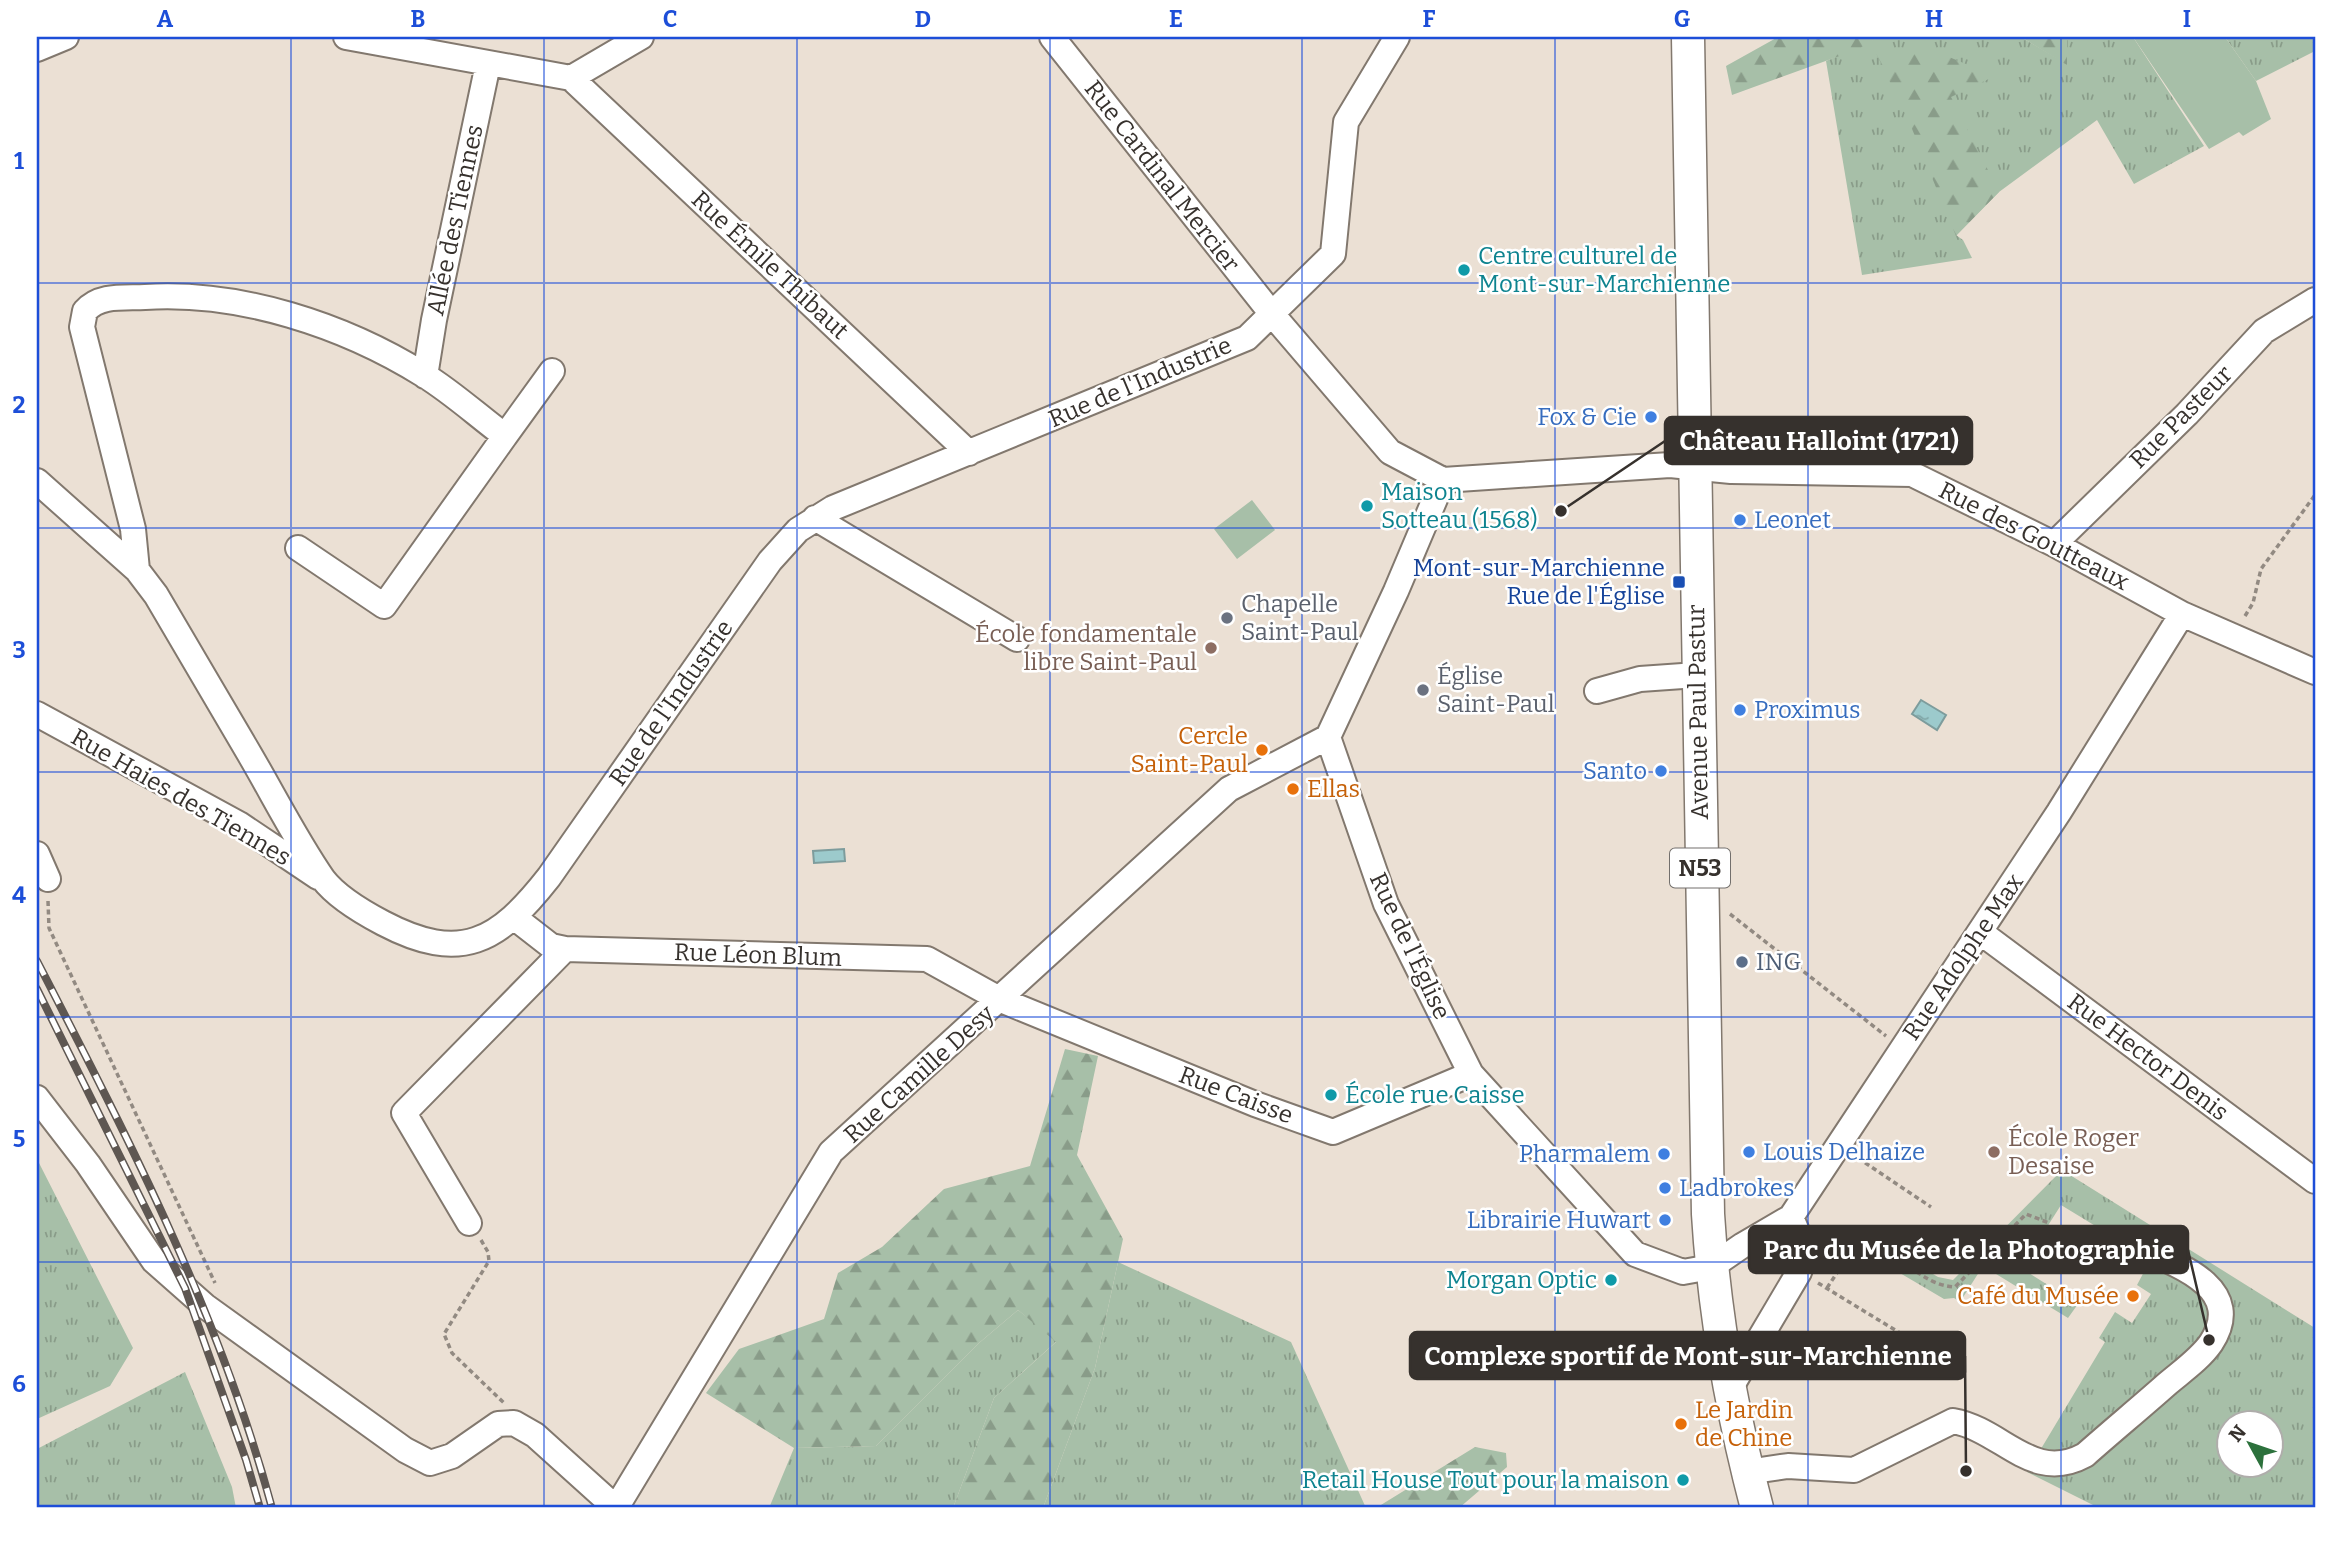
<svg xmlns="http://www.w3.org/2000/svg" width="2352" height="1545" viewBox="0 0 2352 1545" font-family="Bitter,serif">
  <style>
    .grass { fill: url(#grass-tufts); fill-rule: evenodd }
    .forest { fill: url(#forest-firs) }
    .garden { fill: #a7bfa8 }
    .water { fill: url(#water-ripples); stroke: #7d9c9c; stroke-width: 2 }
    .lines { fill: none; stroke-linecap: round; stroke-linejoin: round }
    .minor-casing { stroke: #82786e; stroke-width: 28 }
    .major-casing { stroke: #82786e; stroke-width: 35 }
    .path { stroke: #928a82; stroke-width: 3.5; stroke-dasharray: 5 3.5; stroke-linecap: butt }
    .minor { stroke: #fff; stroke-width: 24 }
    .major { stroke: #fff; stroke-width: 32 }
    .rail-casing { stroke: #5e5752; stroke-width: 8 }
    .rail { stroke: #fff; stroke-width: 5; stroke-dasharray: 16; stroke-linecap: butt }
    .grid { fill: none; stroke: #1d4ed8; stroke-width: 2; stroke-opacity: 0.55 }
    .culture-dot { fill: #0f9aa8; stroke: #fff; stroke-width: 2.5 }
    .shop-dot { fill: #3f7fe0; stroke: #fff; stroke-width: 2.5 }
    .transit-dot { fill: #1a4fb4; stroke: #fff; stroke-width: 2.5 }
    .worship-dot { fill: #6b7280; stroke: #fff; stroke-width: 2.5 }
    .education-dot { fill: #8d6e63; stroke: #fff; stroke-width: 2.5 }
    .food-dot { fill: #e8710a; stroke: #fff; stroke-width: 2.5 }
    .service-dot { fill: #5c6f8a; stroke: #fff; stroke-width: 2.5 }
    .labels { text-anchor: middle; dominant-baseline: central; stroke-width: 5; stroke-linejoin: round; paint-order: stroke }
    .shield { fill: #fff; stroke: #726f6c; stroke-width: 2 }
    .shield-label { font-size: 23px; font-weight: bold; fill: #36312d }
    .street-label { font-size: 24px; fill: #36312d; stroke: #fff }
    .culture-label { font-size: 24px; fill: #0d838f; stroke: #fff; text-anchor: start }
    .shop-label { font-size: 24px; fill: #366cbe; stroke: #fff; text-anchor: end }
    .transit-label { font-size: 24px; fill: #164399; stroke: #fff; text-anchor: end }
    .worship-label { font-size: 24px; fill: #5b616d; stroke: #fff; text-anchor: start }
    .education-label { font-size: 24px; fill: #785e54; stroke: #fff; text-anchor: end }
    .food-label { font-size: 24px; fill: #c56008; stroke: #fff; text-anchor: end }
    .service-label { font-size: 24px; fill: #4e5e75; stroke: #fff; text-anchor: start }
    .leader { fill: none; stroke: #36312d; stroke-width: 2.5 }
    .callout-dot { fill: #36312d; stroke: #fff; stroke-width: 2.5 }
    .callout { fill: #36312d; stroke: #36312d; stroke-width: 2.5 }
    .callout-label { font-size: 26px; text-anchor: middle; font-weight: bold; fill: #fff }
    .neatline { fill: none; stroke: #1d4ed8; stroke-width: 2.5 }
    .grid-label { font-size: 23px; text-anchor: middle; font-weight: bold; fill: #1d4ed8 }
  </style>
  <defs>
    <pattern id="grass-tufts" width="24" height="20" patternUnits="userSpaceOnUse" patternTransform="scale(1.75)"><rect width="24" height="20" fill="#a7bfa8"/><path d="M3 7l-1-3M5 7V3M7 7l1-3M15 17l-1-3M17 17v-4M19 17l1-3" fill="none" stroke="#899c89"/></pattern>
    <pattern id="forest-firs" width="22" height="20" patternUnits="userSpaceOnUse" patternTransform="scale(1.75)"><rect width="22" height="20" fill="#a7bfa8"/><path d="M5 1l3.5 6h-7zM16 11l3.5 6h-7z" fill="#899c89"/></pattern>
    <pattern id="water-ripples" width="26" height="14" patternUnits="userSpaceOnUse" patternTransform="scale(1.75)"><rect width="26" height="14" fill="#9ccacc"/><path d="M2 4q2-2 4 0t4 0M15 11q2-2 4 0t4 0" fill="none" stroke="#80a5a6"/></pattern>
  </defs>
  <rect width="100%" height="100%" fill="#ebe0d4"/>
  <!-- grass -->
  <path class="grass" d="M1880 37H2021L2067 64V37H2133L2204 146 2134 184 2097 120 1999 192 1956 235 1963 240 1972 258 1862 275 1826 61Z
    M2225 37H2315V51L2256 81Z
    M37 1159 133 1348 110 1386 37 1419Z
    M2062 1170 2315 1328V1508H2099L2027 1472 2105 1342 2099 1338 2115 1312 2132 1323 2151 1294 2137 1285 2146 1268 2090 1246 2102 1230 2061 1205 2021 1268 2078 1304 2068 1318 1983 1266 1960 1302 1954 1298 1944 1299 1888 1266 1898 1253 1938 1277 1953 1280ZM2230 1422H2272V1464H2230Z
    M1118 1262 1291 1342 1366 1508H1043L1095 1368Z
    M1018 1310 1057 1341 994 1398 953 1508H769L794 1448 876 1446 979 1343Z
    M185 1372 232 1487 236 1508H37V1449Z"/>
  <!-- forest -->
  <path class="forest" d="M1778 37H1880L1856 50 1732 95 1726 66Z
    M2021 37H2067V65Z
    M1920 45 1995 76 1951 97 1999 192 1956 236 1910 124 1876 53Z
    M1065 1049 1098 1056 1077 1155 1123 1239 1095 1368 1043 1508H953L994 1398 1056 1342 1018 1310 979 1343 876 1446 794 1448 706 1393 739 1349 824 1319 838 1273 882 1247 944 1189 1030 1166Z
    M1475 1447 1506 1453 1507 1467 1459 1508H1376Z"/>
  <!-- garden -->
  <path class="garden" d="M2133 37H2225L2256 81 2271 119 2243 136 2239 132 2209 149Z
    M1252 500 1275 530 1237 559 1214 529Z"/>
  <!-- water -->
  <path class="water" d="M1921 700 1946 715 1937 730 1912 714Z
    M844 849 845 861 814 863 813 851Z"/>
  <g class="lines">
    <defs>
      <path id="minor" d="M346 37 571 78 641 37
        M1052 37 1272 314 1390 452 1443 480
        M37 49 66 37
        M571 78 969 453
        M425 376 434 320 488 64
        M505 436 552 371
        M1443 480 1396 591 1328 737 1386 904 1471 1074 1635 1254 1683 1272 1711 1267 1743 1245 1791 1217 2059 812 2182 614
        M1443 480 1670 465 1731 471 1912 474 2054 544 2182 614 2315 672
        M37 481 137 570 156 595C187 648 219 702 250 755 274 796 296 840 323 879 336 896 364 913 383 923 461 964 498 942 549 877L770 561 798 530 833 508 1247 338 1333 254 1346 122 1397 37
        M815 518 1017 639
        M2054 544 2187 414 2264 331 2315 300
        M137 570 133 529 82 327 85 311C100 294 124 298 145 297 240 291 344 325 424 375 452 392 478 416 505 436L384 606 298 548
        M1597 691 1640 679 1697 675
        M37 714 239 824 318 877
        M37 854 48 879
        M515 918 551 946 565 949 927 959 1001 1000 1255 1104 1333 1132 1471 1074
        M1980 932 2315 1181
        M37 1098 88 1164 154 1261 205 1306 405 1450 430 1463 452 1456 498 1424 514 1423 535 1435 616 1508
        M469 1223 404 1113 565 949
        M1731 1387 1799 1272 1806 1253 1791 1217
        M1747 1472 1788 1466 1854 1470 1953 1421C2003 1430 2032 1484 2085 1455 2112 1431 2140 1408 2167 1384 2181 1372 2200 1359 2211 1343 2245 1291 2183 1266 2145 1251
        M616 1508 831 1152 1229 789 1328 737"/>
      <path id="major" d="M1688 37 1708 1214C1714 1313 1732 1413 1757 1508"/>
    </defs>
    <!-- minor casing -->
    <use href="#minor" class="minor-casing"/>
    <!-- major casing -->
    <use href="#major" class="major-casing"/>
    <!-- path -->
    <path class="path" d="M2245 616 2253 603 2261 569 2315 495
      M48 901 49 928 215 1283
      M1730 914 1886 1036
      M1858 1158 1931 1207
      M2098 1236 2126 1244
      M481 1240 488 1252 489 1261 444 1334 452 1353 504 1403
      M1818 1283 1900 1333
      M1827 1288 1848 1256C1872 1267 1881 1255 1895 1261 1919 1269 1927 1285 1955 1287L2026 1214 2049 1223"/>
    <!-- minor -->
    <use href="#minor" class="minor"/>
    <!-- major -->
    <use href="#major" class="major"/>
    <defs>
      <path id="rail" d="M37 961C128 1138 220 1315 272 1508
        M37 989 185 1288 246 1460 260 1508"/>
    </defs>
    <!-- rail casing -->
    <use href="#rail" class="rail-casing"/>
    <!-- rail -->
    <use href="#rail" class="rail"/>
  </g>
  <!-- grid -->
  <path class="grid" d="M291 37V1508M544 37V1508M797 37V1508M1050 37V1508M1302 37V1508M1555 37V1508M1808 37V1508M2061 37V1508M37 283H2315M37 528H2315M37 772H2315M37 1017H2315M37 1262H2315"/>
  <!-- markers -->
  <g class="culture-dot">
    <circle cx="1464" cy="270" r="7"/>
    <circle cx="1367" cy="506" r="7"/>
    <circle cx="1331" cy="1095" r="7"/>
    <circle cx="1611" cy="1280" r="7"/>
    <circle cx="1683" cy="1480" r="7"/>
  </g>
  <g class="shop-dot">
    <circle cx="1651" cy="417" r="7"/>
    <circle cx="1740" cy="520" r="7"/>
    <circle cx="1740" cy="710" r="7"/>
    <circle cx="1661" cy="771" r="7"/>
    <circle cx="1749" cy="1152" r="7"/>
    <circle cx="1664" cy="1154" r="7"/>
    <circle cx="1665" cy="1188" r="7"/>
    <circle cx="1665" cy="1220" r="7"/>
  </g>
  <rect class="transit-dot" x="1672" y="575" width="14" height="14" rx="3.5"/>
  <g class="worship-dot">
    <circle cx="1227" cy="618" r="7"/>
    <circle cx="1423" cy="690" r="7"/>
  </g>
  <g class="education-dot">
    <circle cx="1211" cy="648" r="7"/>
    <circle cx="1994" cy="1152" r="7"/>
  </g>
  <g class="food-dot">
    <circle cx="1262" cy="750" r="7"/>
    <circle cx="1293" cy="789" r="7"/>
    <circle cx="2133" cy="1296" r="7"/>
    <circle cx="1681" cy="1424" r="7"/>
  </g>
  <circle class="service-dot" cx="1742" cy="962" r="7"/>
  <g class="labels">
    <!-- shield labels -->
    <rect class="shield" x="1670" y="848.5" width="60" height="39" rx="5"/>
    <g class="shield-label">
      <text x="1700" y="868">N53</text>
    </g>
    <!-- street labels -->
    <g class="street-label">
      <text transform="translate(1162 176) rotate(52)">Rue Cardinal Mercier</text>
      <text transform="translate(455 220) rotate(-78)">Allée des Tiennes</text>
      <text transform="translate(770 265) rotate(43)">Rue Émile Thibaut</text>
      <text transform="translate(1140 382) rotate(-23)">Rue de l'Industrie</text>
      <text transform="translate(2181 417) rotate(-45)">Rue Pasteur</text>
      <text transform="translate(2034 536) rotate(27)">Rue des Goutteaux</text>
      <text transform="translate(671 703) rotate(-55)">Rue de l'Industrie</text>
      <text transform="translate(1698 712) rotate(-91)">Avenue Paul Pastur</text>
      <text transform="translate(181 797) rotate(30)">Rue Haies des Tiennes</text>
      <text transform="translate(1410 946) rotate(65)">Rue de l'Église</text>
      <text transform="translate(758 955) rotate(2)">Rue Léon Blum</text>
      <text transform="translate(1963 957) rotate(-56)">Rue Adolphe Max</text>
      <text transform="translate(2148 1057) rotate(37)">Rue Hector Denis</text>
      <text transform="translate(919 1074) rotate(-42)">Rue Camille Desy</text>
      <text transform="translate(1236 1095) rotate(21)">Rue Caisse</text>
    </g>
    <!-- culture labels -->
    <g class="culture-label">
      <text x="1478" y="256">Centre culturel de<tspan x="1478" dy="28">Mont-sur-Marchienne</tspan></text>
      <text x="1381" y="492">Maison<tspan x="1381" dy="28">Sotteau (1568)</tspan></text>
      <text x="1345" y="1095">École rue Caisse</text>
      <text x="1597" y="1280" text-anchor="end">Morgan Optic</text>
      <text x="1669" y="1480" text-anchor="end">Retail House Tout pour la maison</text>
    </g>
    <!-- shop labels -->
    <g class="shop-label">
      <text x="1637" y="417">Fox &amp; Cie</text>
      <text x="1754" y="520" text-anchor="start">Leonet</text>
      <text x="1754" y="710" text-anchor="start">Proximus</text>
      <text x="1647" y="771">Santo</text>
      <text x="1763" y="1152" text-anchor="start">Louis Delhaize</text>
      <text x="1650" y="1154">Pharmalem</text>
      <text x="1679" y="1188" text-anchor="start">Ladbrokes</text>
      <text x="1651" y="1220">Librairie Huwart</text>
    </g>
    <!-- transit labels -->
    <g class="transit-label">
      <text x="1665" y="568">Mont-sur-Marchienne<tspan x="1665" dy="28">Rue de l'Église</tspan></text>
    </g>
    <!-- worship labels -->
    <g class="worship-label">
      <text x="1241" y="604">Chapelle<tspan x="1241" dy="28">Saint-Paul</tspan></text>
      <text x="1437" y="676">Église<tspan x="1437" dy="28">Saint-Paul</tspan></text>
    </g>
    <!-- education labels -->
    <g class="education-label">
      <text x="1197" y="634">École fondamentale<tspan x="1197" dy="28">libre Saint-Paul</tspan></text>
      <text x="2008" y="1138" text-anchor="start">École Roger<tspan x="2008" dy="28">Desaise</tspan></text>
    </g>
    <!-- food labels -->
    <g class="food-label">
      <text x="1248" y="736">Cercle<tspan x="1248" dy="28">Saint-Paul</tspan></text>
      <text x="1307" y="789" text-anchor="start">Ellas</text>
      <text x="2119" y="1296">Café du Musée</text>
      <text x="1695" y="1410" text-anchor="start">Le Jardin<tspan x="1695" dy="28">de Chine</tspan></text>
    </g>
    <!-- service labels -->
    <g class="service-label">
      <text x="1756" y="962">ING</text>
    </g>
  </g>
  <!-- callouts -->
  <path class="leader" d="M1561 511L1665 441M2209 1340L2188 1250M1966 1471L1965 1356"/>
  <g class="callout-dot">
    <circle cx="1561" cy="511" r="7"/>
    <circle cx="2209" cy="1340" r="7"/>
    <circle cx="1966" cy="1471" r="7"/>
  </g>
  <g class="callout">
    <rect x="1665" y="417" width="307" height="47" rx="7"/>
    <rect x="1749" y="1226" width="439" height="47" rx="7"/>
    <rect x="1410" y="1332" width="555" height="47" rx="7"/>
  </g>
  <g class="callout-label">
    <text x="1819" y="450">Château Halloint (1721)</text>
    <text x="1969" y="1259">Parc du Musée de la Photographie</text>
    <text x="1688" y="1365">Complexe sportif de Mont-sur-Marchienne</text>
  </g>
  <!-- border -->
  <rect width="2352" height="1545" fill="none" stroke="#ffffff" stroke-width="77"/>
  <!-- north arrow -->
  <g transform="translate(2250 1444) rotate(310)"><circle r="33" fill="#ffffff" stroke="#afadab" stroke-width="2"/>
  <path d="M0-5L12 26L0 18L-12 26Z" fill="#2c713c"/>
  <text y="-10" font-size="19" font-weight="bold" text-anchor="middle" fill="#36312d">N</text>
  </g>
  <rect x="38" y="38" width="2276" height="1468" class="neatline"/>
  <g class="grid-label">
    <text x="165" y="27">A</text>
    <text x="418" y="27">B</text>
    <text x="670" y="27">C</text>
    <text x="923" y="27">D</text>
    <text x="1176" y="27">E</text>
    <text x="1429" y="27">F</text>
    <text x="1682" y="27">G</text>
    <text x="1934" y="27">H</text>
    <text x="2187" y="27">I</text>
    <text x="19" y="169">1</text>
    <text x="19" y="413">2</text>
    <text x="19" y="658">3</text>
    <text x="19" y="903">4</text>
    <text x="19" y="1147">5</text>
    <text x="19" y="1392">6</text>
  </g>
</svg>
